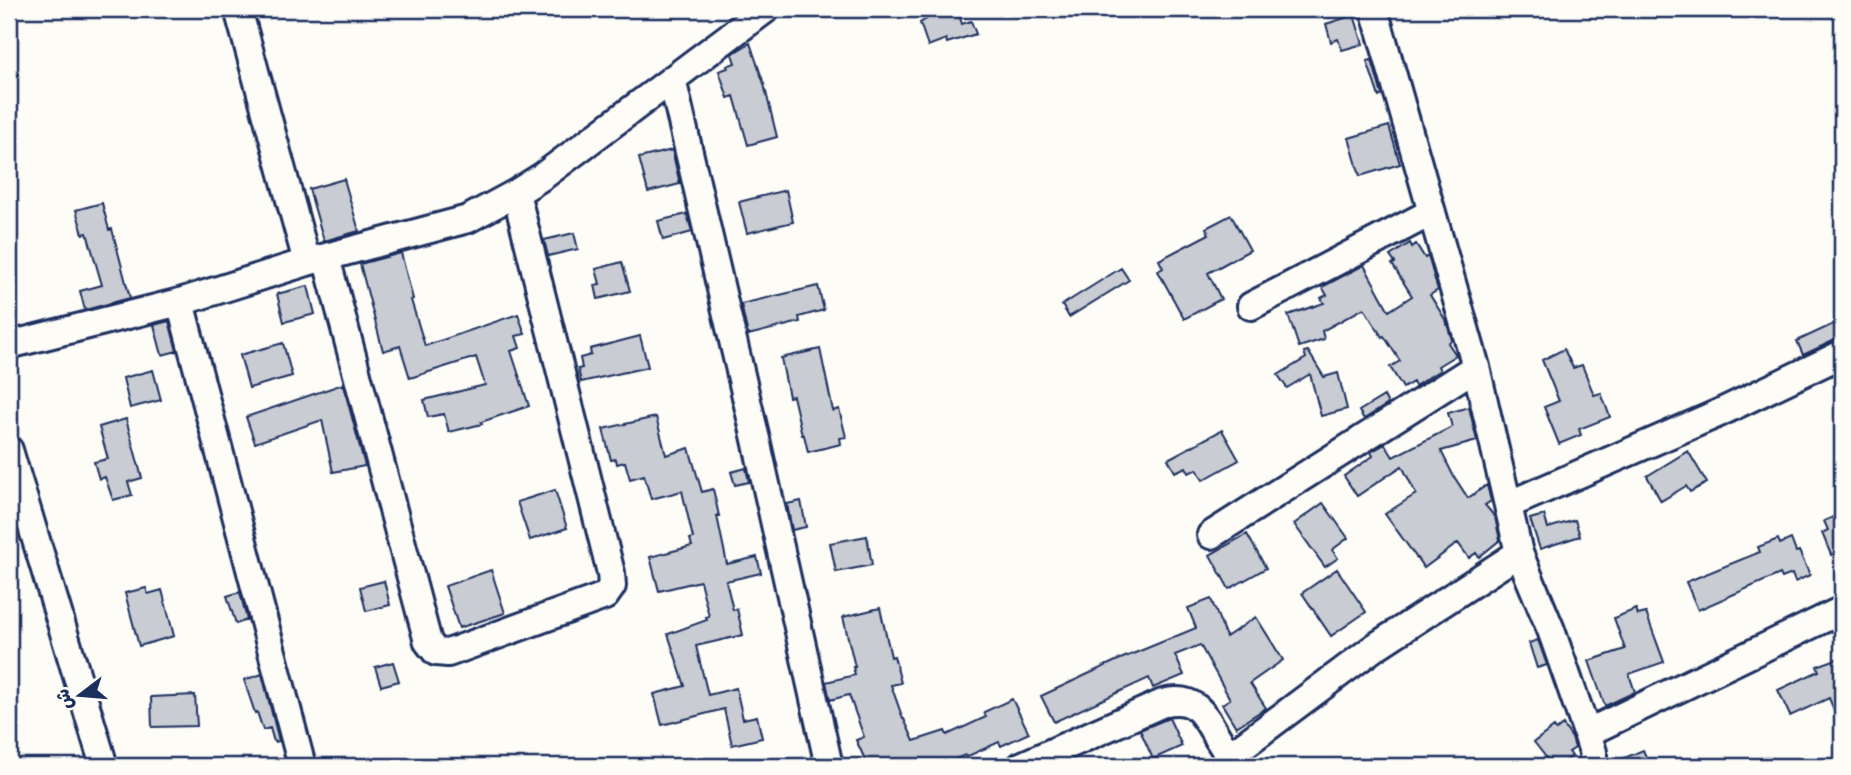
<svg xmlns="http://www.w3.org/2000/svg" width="1851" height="775" viewBox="0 0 1851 775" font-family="'Balsamiq Sans','Playpen Sans Arabic',sans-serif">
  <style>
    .building { fill: #c9ccd3; stroke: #1b2f5e; stroke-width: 2 }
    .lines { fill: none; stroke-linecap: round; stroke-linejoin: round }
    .minor-casing { stroke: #1b2f5e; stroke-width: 32 }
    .minor { stroke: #fdfcf7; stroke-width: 26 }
  </style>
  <rect width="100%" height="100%" fill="#fdfcf7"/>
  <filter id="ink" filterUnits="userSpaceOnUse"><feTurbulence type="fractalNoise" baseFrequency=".0143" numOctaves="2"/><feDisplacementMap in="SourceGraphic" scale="14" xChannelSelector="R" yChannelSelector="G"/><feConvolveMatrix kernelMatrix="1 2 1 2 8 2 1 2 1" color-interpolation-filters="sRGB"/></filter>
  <g filter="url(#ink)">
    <!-- building -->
    <path class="building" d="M937 9H957L962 24 971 21 976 34 947 43 946 39 928 46 920 23 928 18 926 12Z
      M1354 15 1363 44 1342 50 1338 39 1331 42 1326 24Z
      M750 43 764 84 777 137 748 145 734 96 728 98 719 71 728 68 727 66 735 63 732 54Z
      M1372 60 1382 95 1379 97 1367 61Z
      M1389 126 1400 164 1360 176 1349 138Z
      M672 150 680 184 648 192 639 158Z
      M344 179 359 231 324 241 309 189Z
      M786 190 793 222 747 233 739 202Z
      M102 203 109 230 112 229 130 298 85 310 80 291 102 285 87 233 83 234 76 210Z
      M687 214 692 232 663 240 658 221Z
      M1231 215 1250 250 1208 273 1221 299 1184 319 1158 271 1163 268 1159 260 1209 234 1206 228Z
      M574 233 578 249 548 256 544 240Z
      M1410 243 1412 247 1416 244 1425 258 1428 256 1438 290 1430 295 1446 321 1452 340 1448 343 1456 355 1438 366 1440 370 1415 386 1413 382 1403 388 1390 367 1400 361 1384 336 1382 337 1364 308 1322 331 1324 339 1299 347 1288 315 1324 303 1321 298 1327 295 1322 287 1364 265 1389 311 1412 296 1392 264 1395 263 1390 256Z
      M401 253 413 299 411 300 425 346 518 314 525 334 516 336 520 348 511 351 529 406 481 422 482 424 449 432 444 414 428 417 424 400 485 385 476 357 410 378 400 346 383 351 360 264Z
      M622 262 630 291 598 299 595 285 600 284 596 269Z
      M1121 268 1129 280 1069 317 1062 305Z
      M308 286 315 314 284 322 277 294Z
      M818 286 824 310 799 317 800 322 748 335 741 304Z
      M1842 320V338L1835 340 1803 355 1797 341Z
      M169 321 177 351 162 355 154 325Z
      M640 336 648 367 581 382 578 369 582 368 580 358 591 355 590 349Z
      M283 343 292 376 249 388 240 355Z
      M820 349 833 411 839 409 846 437 840 438 841 444 808 452 804 435H802L793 396 789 397 781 358Z
      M1564 349 1573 368 1582 365 1594 395 1601 393 1610 417 1579 429 1581 435 1559 444 1544 407 1559 401 1542 360Z
      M1308 351 1324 377 1338 373 1347 409 1321 416 1310 374 1287 388 1278 375 1306 358 1304 352Z
      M153 370 161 400 130 408 123 378Z
      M343 384 365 466 333 472 322 420 255 443 246 417Z
      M1384 396 1388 404 1364 419 1359 411Z
      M1469 407 1477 441 1441 451 1453 475 1468 498 1487 485 1491 501 1485 505 1495 517 1500 540 1479 557 1476 553 1469 558 1458 543 1424 568 1385 514 1416 494 1402 466 1357 496 1344 476 1373 456 1371 452 1385 444 1393 457 1452 427 1448 413Z
      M656 417 666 455 689 448 702 492 713 489 719 516H717L727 564 757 557 761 573 726 581 733 610 737 609 743 635 696 646 708 695 736 688 743 719 757 716 762 738 732 745 724 709 662 725 654 694 685 686 668 634 707 620 706 617 709 616 700 581 659 591 650 557 692 546 690 539 693 538 682 491 651 499 644 475 630 479 625 462 617 464 616 459 611 460 603 429Z
      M126 419 142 478 128 482 132 495 113 500 105 477 99 479 94 462 108 459 99 427Z
      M1222 430 1239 460 1203 480 1197 469 1189 473 1186 467 1175 472 1168 459Z
      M1688 451 1707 483 1690 492 1686 486 1661 501 1647 476Z
      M746 468 749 482 735 485 731 472Z
      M555 490 567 528 530 540 517 502Z
      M801 501 806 527 792 530 787 504Z
      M1323 503 1348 538 1332 550 1338 558 1325 567 1294 524Z
      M1842 513V564L1837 553 1831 555 1822 533 1828 530 1824 521Z
      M1544 515 1548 528 1575 520 1580 536 1540 549 1530 519Z
      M1247 534 1266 568 1229 589 1210 555Z
      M867 536 872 565 836 572 830 543Z
      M1778 539 1780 544 1791 539 1796 552 1799 551 1810 575 1795 582 1792 574 1782 578 1780 574 1698 610 1686 582 1760 552 1758 547Z
      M1337 569 1366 612 1331 636 1302 593Z
      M491 570 505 613 459 628 445 586Z
      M384 581 390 605 366 611 360 587Z
      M146 588 148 594 162 590 174 636 139 646 125 593Z
      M240 592 247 620 236 624 227 596Z
      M1211 599 1226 637 1256 617 1283 660 1250 683 1266 708 1236 727 1222 704 1230 699 1200 645 1175 655 1184 675 1153 688 1149 678 1054 722 1041 696 1118 660 1196 628 1188 608Z
      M880 608 891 657 894 656 901 683 891 685 903 719H904L914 741 945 731 947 735 986 717 984 712 1012 699 1029 733 1001 746 999 742 966 757 965 755 939 766H868L856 740 864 737 849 695 830 700 826 682 855 675 853 667H855L843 617Z
      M1636 609 1638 615 1646 613 1664 662 1629 674 1635 692 1605 706 1589 661 1625 649 1614 618Z
      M1538 640 1547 665 1537 668 1529 643Z
      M1842 657V729L1829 698 1790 716 1778 690 1819 671 1817 666Z
      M393 662 399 681 381 686 375 667Z
      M262 674 279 741 274 742 270 728 263 730 257 712 255 713 244 680Z
      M195 695 197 726 152 727 151 697Z
      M1169 718 1182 746 1153 759 1140 730Z
      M1563 725 1572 738 1575 748 1569 752 1572 756 1559 766H1553L1534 742 1554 727 1556 730Z
      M1643 750 1650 766H1607L1608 765Z"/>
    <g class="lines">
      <defs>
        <path id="minor" d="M238 9 307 262
          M1374 9 1476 367 1519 553 1551 630 1587 733 1593 752V762L1590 766
          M672 79 755 435 829 766
          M326 257 428 642 436 652 448 653 605 596 612 586 611 573 516 193
          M180 302 302 766
          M1251 306 1432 212
          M9 345 180 302 307 262 468 219 516 193 543 176 766 9
          M9 450 104 766
          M1508 505 1719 413 1842 354
          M1211 535 1476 367
          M1587 733 1842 610
          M1229 756 1375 647 1519 553
          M1021 766 1163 703C1194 695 1203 712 1217 737 1223 746 1229 756 1232 766"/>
      </defs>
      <!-- minor casing -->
      <use href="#minor" class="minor-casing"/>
      <!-- minor -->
      <use href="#minor" class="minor"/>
    </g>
  </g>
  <!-- margin -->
  <rect width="1851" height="775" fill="none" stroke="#fdfcf7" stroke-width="35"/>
  <rect x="18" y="18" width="1816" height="740" fill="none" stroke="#1b2f5e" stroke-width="2.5" filter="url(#ink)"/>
  <!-- north arrow -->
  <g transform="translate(80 695) rotate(254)" stroke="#fdfcf7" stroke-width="5" paint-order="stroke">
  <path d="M0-5L12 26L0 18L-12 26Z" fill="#1b2f5e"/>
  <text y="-10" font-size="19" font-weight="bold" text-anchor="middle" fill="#1b2f5e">ش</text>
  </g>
</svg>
